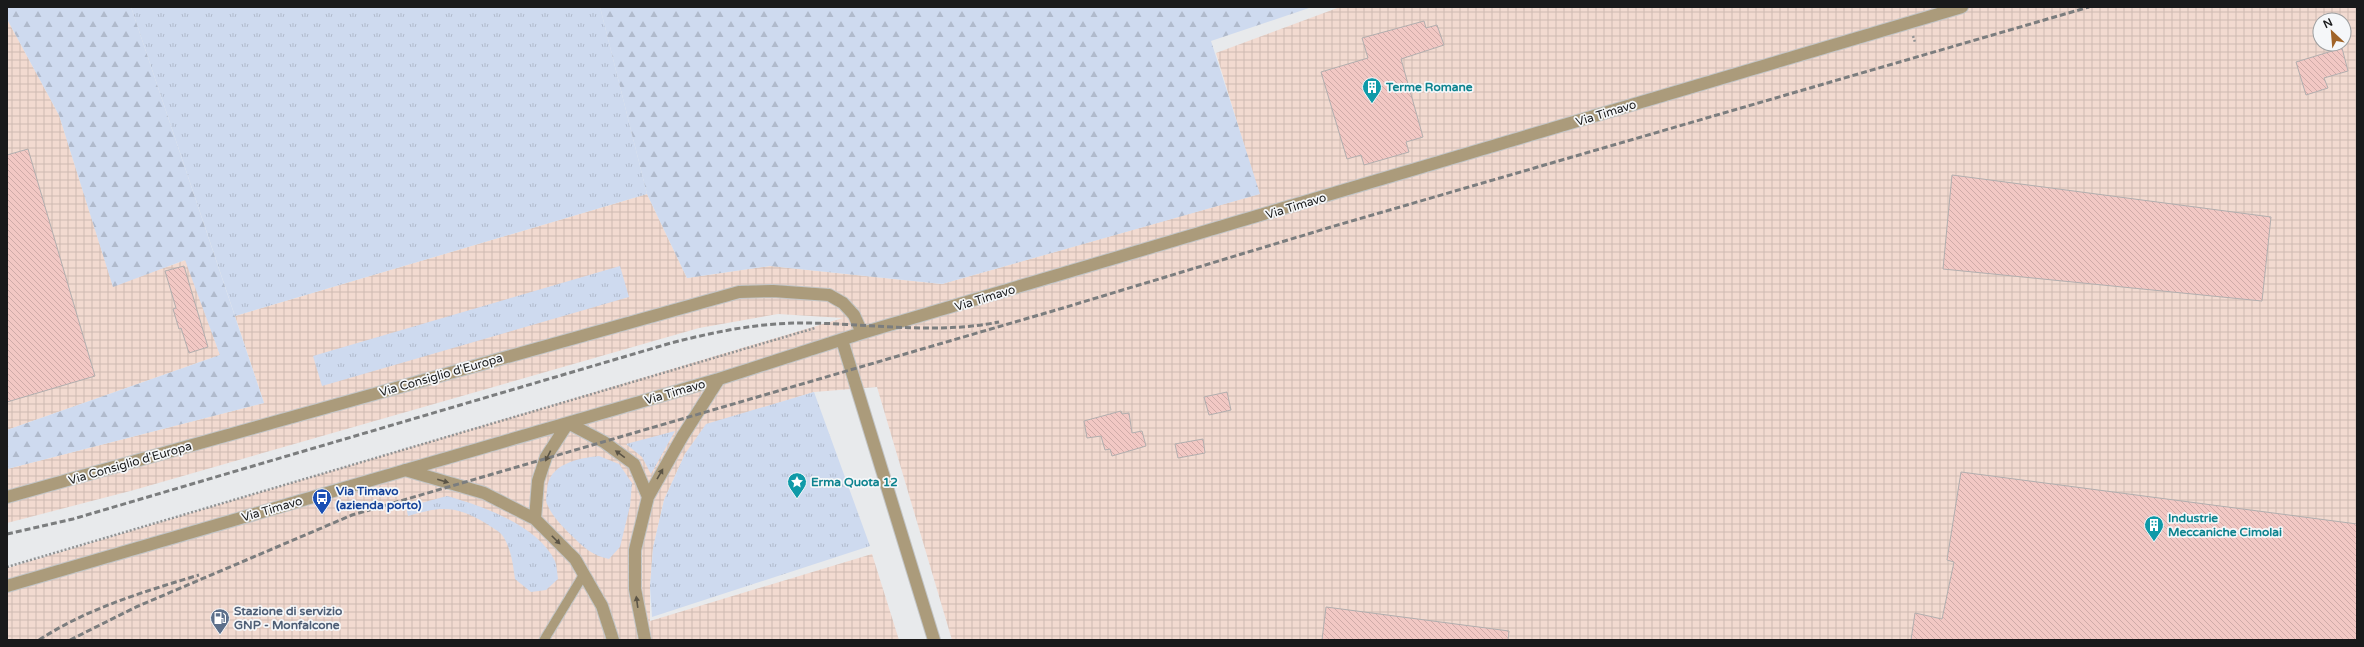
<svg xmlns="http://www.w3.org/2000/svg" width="2364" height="647" viewBox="0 0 2364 647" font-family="'Varela Round',sans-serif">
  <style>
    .industrial { fill: url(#industrial-grid); fill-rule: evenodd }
    .grass { fill: url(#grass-tufts) }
    .forest { fill: url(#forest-firs) }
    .building { fill: url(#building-back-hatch); stroke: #b1aeae }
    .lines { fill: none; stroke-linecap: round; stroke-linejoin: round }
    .lane-casing { stroke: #c3c5c6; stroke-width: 11 }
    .street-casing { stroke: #c3c5c6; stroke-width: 14 }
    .path { stroke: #919394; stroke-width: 2.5; stroke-dasharray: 2 2; stroke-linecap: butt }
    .lane { stroke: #ab9b7b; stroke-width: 9 }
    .street { stroke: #ab9b7b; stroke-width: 12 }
    .rail { stroke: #7b7d7e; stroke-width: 3; stroke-dasharray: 6 3; stroke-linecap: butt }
    .oneway { fill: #5b5446 }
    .labels { text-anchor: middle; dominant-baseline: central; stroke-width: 3.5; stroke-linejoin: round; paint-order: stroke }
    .culture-label { font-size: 12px; font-weight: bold; fill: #0d838f; stroke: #f5f7f9; text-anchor: start }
    .street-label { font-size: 12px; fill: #191a1b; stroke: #f5f7f9 }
    .transit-label { font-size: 12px; font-weight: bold; fill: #164399; stroke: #f5f7f9; text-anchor: start }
    .service-label { font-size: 12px; font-weight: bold; fill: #4e5e75; stroke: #f5f7f9; text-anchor: start }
  </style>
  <defs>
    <pattern id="industrial-grid" width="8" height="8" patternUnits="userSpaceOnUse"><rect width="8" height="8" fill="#f2dad0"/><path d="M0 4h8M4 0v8" fill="none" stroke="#cfbab2"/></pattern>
    <pattern id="grass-tufts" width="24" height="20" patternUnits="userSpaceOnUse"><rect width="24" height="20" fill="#cedaef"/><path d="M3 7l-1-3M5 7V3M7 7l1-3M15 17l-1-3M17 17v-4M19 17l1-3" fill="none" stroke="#b0bacc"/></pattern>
    <pattern id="forest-firs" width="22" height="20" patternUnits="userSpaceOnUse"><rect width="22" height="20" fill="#cedaef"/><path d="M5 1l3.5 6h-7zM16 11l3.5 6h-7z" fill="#b0bacc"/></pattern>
    <pattern id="building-back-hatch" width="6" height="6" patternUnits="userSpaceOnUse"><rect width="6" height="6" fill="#f2c8c4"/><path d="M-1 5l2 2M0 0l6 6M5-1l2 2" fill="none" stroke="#cfaba8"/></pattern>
  </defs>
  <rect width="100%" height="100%" fill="#e8eaec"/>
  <!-- industrial -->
  <path class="industrial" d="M1340 7H2357V640H952L877 387 814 392 706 425 685 454 664 500 653 548 650 587V621L872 554 899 640H7V568L843 318 778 314 699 328 134 490 7 523V469L264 403 235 316 647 194 687 278 770 266 942 284 1259 194 1216 53ZM2320 20H2344V44H2320Z
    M7 19 59 115 113 286 186 260 220 355 7 430Z"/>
  <!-- grass -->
  <path class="grass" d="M131 7H600L647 194 235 316Z
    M620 266 629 297 322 386 313 356Z
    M814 392 870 546 652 617 650 587 653 548 664 500 685 454 706 424Z
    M675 431 651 474 642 457 626 444Z
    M599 456 619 464 632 483 630 506 620 547 609 559C593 556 583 547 571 535 562 526 552 516 547 504 545 500 547 493 547 489 549 464 578 458 599 456Z
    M447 496C482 506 538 525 555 561 557 566 557 573 558 579L546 590 531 592 515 579C513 565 511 547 502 535 499 531 491 527 487 524 456 505 441 506 408 516L406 507Z"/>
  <!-- forest -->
  <path class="forest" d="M7 7H131L264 403 7 469V430L220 355 185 260 113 287 59 115 7 19Z
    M600 7H1312L1211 41 1260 194 942 284 770 266 687 278 647 194Z"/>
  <!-- building -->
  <path class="building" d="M1424 21 1426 28 1437 25 1444 45 1401 59 1423 137 1406 142 1409 152 1364 165 1361 155 1347 159 1321 72 1368 58 1362 38Z
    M2342 48 2348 71 2324 78 2328 88 2306 95 2296 62Z
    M28 149 95 376 7 402V155Z
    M1952 175 2271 217 2262 301 1943 269Z
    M184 266 208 347 189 353 181 328 179 329 173 309 176 308 165 271Z
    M1227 392 1231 410 1209 415 1204 397Z
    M1121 411 1122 414 1129 413 1132 433 1142 431 1146 446 1112 456 1110 449 1105 450 1101 436 1087 438 1084 421Z
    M1203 439 1205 453 1178 458 1175 444Z
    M1961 472 2357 524V640H1911L1915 613 1942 619 1954 562 1947 560Z
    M1326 607 1509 631 1508 640H1322Z"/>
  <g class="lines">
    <defs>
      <path id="lane" d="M544 640 584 574"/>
      <path id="street" d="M842 340 934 640
        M405 470 484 493 535 519 575 559 602 606 613 640
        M7 497 739 292 773 291 829 295 843 303 854 315 862 333
        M535 519 538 481 546 457 568 423 604 442 634 464 648 497
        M7 586 719 379 862 333 1962 7
        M645 640 635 589V550L648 497 682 437 719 379"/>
    </defs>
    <!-- lane casing -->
    <use href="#lane" class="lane-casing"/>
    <!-- street casing -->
    <use href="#street" class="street-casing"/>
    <!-- path -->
    <path class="path" d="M1913 36 1915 42
      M7 567 815 328"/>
    <!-- lane -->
    <use href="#lane" class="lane"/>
    <!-- street -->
    <use href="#street" class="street"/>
    <!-- rail -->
    <path class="rail" d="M7 534 73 519 671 343C714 332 757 323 802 323 868 323 934 335 999 322
      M39 640C88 608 143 592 199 575
      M70 640 136 607 352 515 1063 308 1331 227 2089 7"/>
  </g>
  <!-- one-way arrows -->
  <defs><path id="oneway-solid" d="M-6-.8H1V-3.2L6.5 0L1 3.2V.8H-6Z"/></defs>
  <g class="oneway">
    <use href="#oneway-solid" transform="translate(620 454) rotate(-144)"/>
    <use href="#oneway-solid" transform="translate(548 456) rotate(116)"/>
    <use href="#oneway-solid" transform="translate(660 474) rotate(-60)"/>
    <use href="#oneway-solid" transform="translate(443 481) rotate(16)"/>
    <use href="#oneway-solid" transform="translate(556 540) rotate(45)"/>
    <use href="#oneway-solid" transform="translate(637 602) rotate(-98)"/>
  </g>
  <!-- icons -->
  <defs>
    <symbol id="building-pin" viewBox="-11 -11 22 30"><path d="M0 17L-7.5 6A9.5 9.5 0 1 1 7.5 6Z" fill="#0f9aa8" stroke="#f5f7f9"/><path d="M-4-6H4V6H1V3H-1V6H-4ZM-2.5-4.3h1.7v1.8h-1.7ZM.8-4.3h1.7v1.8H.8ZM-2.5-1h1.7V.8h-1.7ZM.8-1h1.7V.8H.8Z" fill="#fff"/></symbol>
    <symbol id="sight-pin" viewBox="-11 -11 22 30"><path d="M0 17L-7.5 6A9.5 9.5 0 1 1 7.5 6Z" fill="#0f9aa8" stroke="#f5f7f9"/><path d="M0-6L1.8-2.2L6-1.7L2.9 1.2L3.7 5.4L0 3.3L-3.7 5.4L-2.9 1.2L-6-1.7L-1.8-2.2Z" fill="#fff"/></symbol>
    <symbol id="bus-pin" viewBox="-11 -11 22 30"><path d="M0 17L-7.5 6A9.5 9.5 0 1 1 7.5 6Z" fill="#1a4fb4" stroke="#f5f7f9"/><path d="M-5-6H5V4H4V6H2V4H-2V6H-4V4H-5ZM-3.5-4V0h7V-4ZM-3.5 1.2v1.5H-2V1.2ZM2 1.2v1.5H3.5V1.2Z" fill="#fff"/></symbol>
    <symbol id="fuel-pin" viewBox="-11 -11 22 30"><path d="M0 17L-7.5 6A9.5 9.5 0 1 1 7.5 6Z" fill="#5c6f8a" stroke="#f5f7f9"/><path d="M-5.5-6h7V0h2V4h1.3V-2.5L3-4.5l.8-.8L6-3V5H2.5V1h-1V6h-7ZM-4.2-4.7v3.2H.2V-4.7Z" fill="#fff"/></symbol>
  </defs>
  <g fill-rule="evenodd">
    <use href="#building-pin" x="1361" y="76" width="22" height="30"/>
    <use href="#sight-pin" x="786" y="471" width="22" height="30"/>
    <use href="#bus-pin" x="311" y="487" width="22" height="30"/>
    <use href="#building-pin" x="2143" y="514" width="22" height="30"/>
    <use href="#fuel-pin" x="209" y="607" width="22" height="30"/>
  </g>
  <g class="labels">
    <!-- culture labels -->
    <g class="culture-label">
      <text x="1386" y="87">Terme Romane</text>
      <text x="811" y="482">Erma Quota 12</text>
      <text x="2168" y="518">Industrie<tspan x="2168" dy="14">Meccaniche Cimolai</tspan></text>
    </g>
    <!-- street labels -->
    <g class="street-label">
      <text transform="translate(1606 113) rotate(-17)">Via Timavo</text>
      <text transform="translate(1296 206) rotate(-17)">Via Timavo</text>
      <text transform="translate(985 298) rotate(-17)">Via Timavo</text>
      <text transform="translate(441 375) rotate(-16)">Via Consiglio d'Europa</text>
      <text transform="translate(675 392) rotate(-16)">Via Timavo</text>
      <text transform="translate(130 463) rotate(-16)">Via Consiglio d'Europa</text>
      <text transform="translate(272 509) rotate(-16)">Via Timavo</text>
    </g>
    <!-- transit labels -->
    <g class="transit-label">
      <text x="336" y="491">Via Timavo<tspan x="336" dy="14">(azienda porto)</tspan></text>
    </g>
    <!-- service labels -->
    <g class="service-label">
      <text x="234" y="611">Stazione di servizio<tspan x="234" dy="14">GNP - Monfalcone</tspan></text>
    </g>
  </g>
  <!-- border -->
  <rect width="2364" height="647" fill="none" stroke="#191a1b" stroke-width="16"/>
  <!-- north arrow -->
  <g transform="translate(2332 32) rotate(334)"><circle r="19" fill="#f5f7f9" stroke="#9d9fa0"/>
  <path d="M0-3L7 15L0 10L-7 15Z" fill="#a16428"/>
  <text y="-6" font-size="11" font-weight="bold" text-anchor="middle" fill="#191a1b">N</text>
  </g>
</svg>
